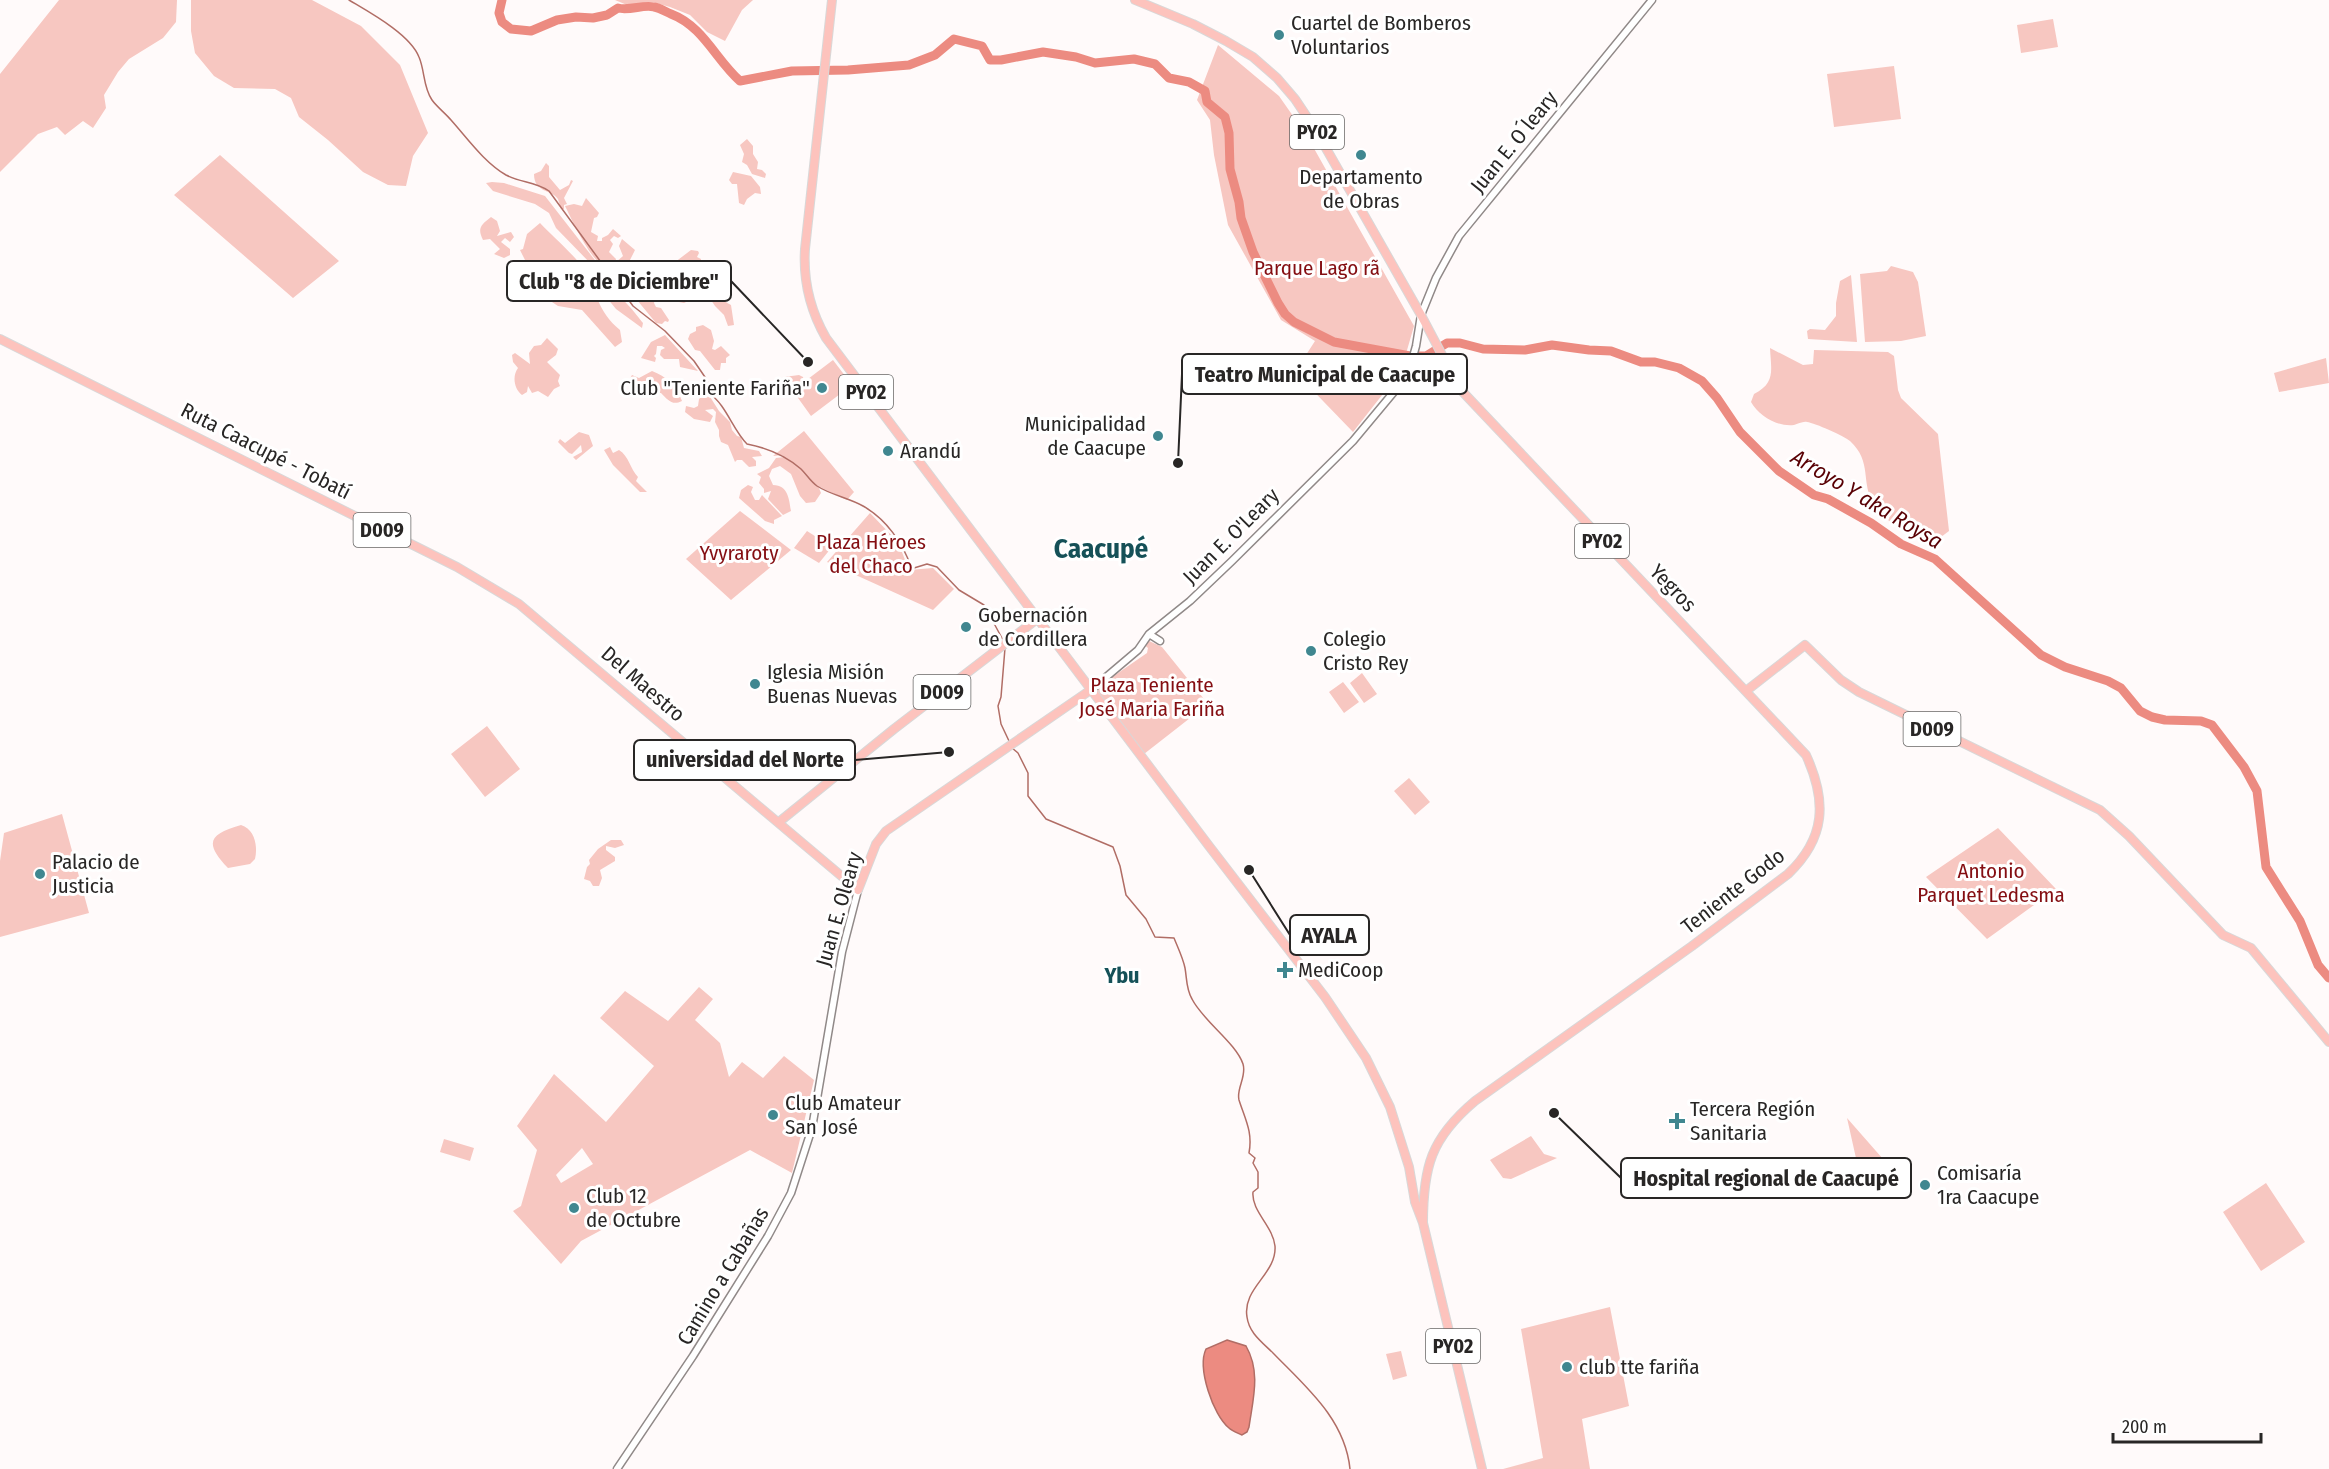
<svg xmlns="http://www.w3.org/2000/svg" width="2329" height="1469" viewBox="0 0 2329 1469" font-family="'Fira Sans Condensed',sans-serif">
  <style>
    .green { fill: #f7c7c1; fill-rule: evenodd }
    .water { fill: #ec8b81; stroke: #b16d65; stroke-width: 1.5 }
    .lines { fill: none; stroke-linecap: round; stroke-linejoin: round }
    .stream { stroke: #b16d65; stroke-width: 1.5 }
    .river { stroke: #ec8b81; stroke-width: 9 }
    .minor-casing { stroke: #908988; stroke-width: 9 }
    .major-casing { stroke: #d8d8d8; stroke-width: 10 }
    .minor { stroke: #fff; stroke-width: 6 }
    .major { stroke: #fdc3bd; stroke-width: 8 }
    .poi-dot { fill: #408790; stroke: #fff; stroke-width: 2 }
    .labels { text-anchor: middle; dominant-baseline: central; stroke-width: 6; stroke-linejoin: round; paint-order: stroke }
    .shield { fill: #fff; stroke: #686766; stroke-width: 1.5 }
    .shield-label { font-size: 20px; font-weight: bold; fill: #282625 }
    .poi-label { font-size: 21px; fill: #282625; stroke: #fff; text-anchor: start }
    .street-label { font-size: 21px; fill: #282625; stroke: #fff }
    .park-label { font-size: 21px; fill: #840e12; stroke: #fff }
    .water-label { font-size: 22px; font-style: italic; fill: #590004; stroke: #fff }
    .neighbourhood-label { font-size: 22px; font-weight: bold; fill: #155158; stroke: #fff }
    .district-label { font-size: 27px; font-weight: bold; fill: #155158; stroke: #fff }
    .leader { fill: none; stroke: #282625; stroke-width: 2 }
    .callout-dot { fill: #282625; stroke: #fff; stroke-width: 2 }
    .callout { fill: #fff; stroke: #282625; stroke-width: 2 }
    .callout-label { font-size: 22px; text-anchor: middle; font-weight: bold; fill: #282625 }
  </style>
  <rect width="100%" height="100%" fill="#fffafa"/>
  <!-- green -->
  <path class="green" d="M59 0H177L176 22 163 38 129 59 118 72 104 95 106 108 93 128 83 121 65 135 57 127 38 134 0 172V74Z
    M191 0H312L361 26 400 65 428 133 413 156 406 186 388 185 363 172 328 140 299 117 291 98 275 89 234 88 214 76 195 53 191 31Z
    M615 0H753L742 10 725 41 707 32 690 15 670 7 652 2 627 5Z
    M2053 19 2058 47 2021 53 2017 25Z
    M1218 45 1279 96 1307 136 1414 326 1401 371 1353 432 1295 372 1315 341 1281 320 1228 225 1214 155 1210 120 1197 100Z
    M1894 66 1901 119 1834 127 1827 74Z
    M747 139 753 146V154L758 162 757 169 762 170 766 174 765 178 752 174 747 165 742 162 744 154 740 145Z
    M220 155 339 261 293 298 174 195Z
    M546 163 549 166V177L560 190 569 185 571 180 573 181 564 198 567 204 564 205V209H561C560 206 559 202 558 199 551 189 534 193 534 174L541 171Z
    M733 172 751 176 760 187 761 194 755 193 747 199 744 205 739 203 737 184H732L729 180Z
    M492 182 504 183 545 196 605 273 610 292C621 294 636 314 643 323L642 328 616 309 607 298 592 265 556 228 549 213 535 204 493 191 486 183Z
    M586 198 599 213 597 217 594 218 591 232 598 236 597 241H602V238L608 235 613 229 621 236 618 238 614 236 610 240 613 244 609 252 616 259 615 263 623 256 619 246 622 239 635 250 630 260 626 262 623 272 629 279V286L622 284 612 272 615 263 607 268C592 264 572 220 565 206L574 204 582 206Z
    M491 217 497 221 500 231 497 236 511 232 514 237 510 242 505 238 501 242 510 249V255L504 258 494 254 500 249 490 239 483 240C477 228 481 225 491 217Z
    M540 223C552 236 577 257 585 271 597 293 598 312 620 330L622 342 615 347 582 310 558 306 543 296 520 250 523 249 527 234Z
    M691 250 698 251 699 253 697 257 701 259V263H694L692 268 684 270 679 279 667 283 662 272Z
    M1891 266 1913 272 1918 282 1926 336 1901 341 1865 342 1860 274 1887 271Z
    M1851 275 1857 342 1808 339 1807 331 1810 329 1825 330 1836 316V303L1840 281Z
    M686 277 701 291 698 296 684 303 679 302 676 297 680 286 686 287 684 281Z
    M707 278H710L712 280 709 287C717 293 722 301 731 305L734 325 728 326 724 315 715 306 705 291 708 288 703 289 701 284Z
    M636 285 642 290 652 288 656 293 654 303 656 307 661 308 669 320 668 322 665 321 662 324 656 323 637 300 633 294V286Z
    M703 325 711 330 714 341 712 349 715 350 721 346 730 355 726 358V363H721L720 370H715L700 351 695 350 688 339 690 334 696 331V327Z
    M665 335 698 371 680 367 679 359H664L660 355 661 350 665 348 662 346H657L656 354 654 356 656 358 655 362 641 358 651 342Z
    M547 338 558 349 556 355 547 362 560 375 558 381 560 386 554 389 548 397 538 391 532 393 528 386 527 392 522 395C514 389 512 376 518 368L513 362 512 355 515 353 530 364 529 353 534 346 541 345Z
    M1770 348 1803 365 1813 364 1814 350 1888 352 1894 356 1898 390 1901 398 1938 434 1949 531 1929 546C1910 536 1886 523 1874 504 1860 483 1873 462 1850 441 1844 436 1815 423 1807 422 1803 421 1798 424 1794 425 1777 427 1759 416 1751 402L1754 394C1776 383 1771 370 1770 348Z
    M2326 358 2329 383 2279 392 2274 373Z
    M833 360 852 385 811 416 793 391 791 384 783 380 784 377 799 375 803 377 804 382Z
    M652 371C666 376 677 387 682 401 672 406 668 400 661 393H656L629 380 632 375 639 378Z
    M707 392 719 411 730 422 732 430 737 436 741 437 744 448 759 451 762 456 752 457 756 461V466L749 467 742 460H737L735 462 728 445 721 442 719 436V430L715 422 716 412 713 409 705 410 713 416 710 422 694 419 685 412 686 406 694 408 698 406 699 399Z
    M804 431 854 492 847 500 816 485 788 460 819 488 821 493 815 502 806 503 800 496 791 474 780 466 772 469 769 476 773 485C789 485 789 501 791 511L783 515 768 499 771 491 764 493V489L759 483 761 477 757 474 769 468 776 458 784 457 782 455 773 456Z
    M579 432 589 435 593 446 576 460 573 457 582 452 581 445 572 454 569 453 558 442 560 439 565 443Z
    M610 447 613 453 619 450C629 456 630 469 638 477L636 481 647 492H640L613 465 604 450Z
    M748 485 753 487 751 492 755 500H759L762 495 782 516 774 520V524L765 521 739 498 741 490Z
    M740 511 791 550 731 600 686 559Z
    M870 513 898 542 909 570 933 568 954 589 933 610 827 562Z
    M807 531 832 547 819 563 794 548Z
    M1147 640 1162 647 1208 704 1144 754 1095 689 1147 653 1148 648 1143 644Z
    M1362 673 1377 694 1364 703 1350 683Z
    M1343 682 1359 702 1344 713 1329 692Z
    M487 726 520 769 485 797 451 754Z
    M1409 778 1430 802 1415 815 1394 791Z
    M62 814 89 913 0 937V861L4 833Z
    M241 825C255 829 258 847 255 859L250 864 228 868C203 842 210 834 241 825Z
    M1998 828 2056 889 1987 939 1926 877Z
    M611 840H621L624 845 615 848 606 846V850L615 857V861L600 870 602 878 599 886H593L590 881 584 879 587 867 590 864 589 860 598 849Z
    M699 987 713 999 695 1020 720 1043 729 1077 742 1062 763 1078 784 1056 814 1080 792 1173 750 1150 581 1241 561 1264 513 1211 521 1206 537 1150 517 1126 554 1074 606 1122 654 1066 600 1018 625 991 668 1021ZM582 1148 593 1164 561 1183 556 1175Z
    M1847 1118 1883 1159 1860 1176Z
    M1531 1136 1544 1154 1557 1158 1511 1179 1503 1178 1490 1160Z
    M444 1139 474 1148 470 1161 440 1152Z
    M2266 1183 2305 1242 2261 1271 2223 1212Z
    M1610 1307 1629 1406 1582 1419 1590 1469H1503L1543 1458 1521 1329Z
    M1401 1351 1407 1376 1393 1380 1386 1354Z"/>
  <!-- water -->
  <path class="water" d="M1227 1340 1246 1346C1261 1372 1253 1399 1249 1427L1247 1432 1242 1435C1238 1433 1232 1431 1229 1428 1213 1415 1197 1368 1206 1349Z"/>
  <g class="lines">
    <!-- stream -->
    <path class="stream" d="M349 0C369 12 410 34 419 57 425 71 423 87 432 100 437 107 445 113 451 120 468 139 484 162 506 175 521 183 534 181 549 191L633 306 665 331 694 361 707 380 710 394C726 405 733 430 747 444 768 448 785 455 801 469 806 474 811 482 817 486 831 495 849 498 863 506 886 519 903 543 911 567L914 568 927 564 937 567 959 590 984 605 1003 640
      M1005 648 1001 697 998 706 1001 724 1009 741
      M1012 748 1018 753 1028 773V796L1046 819 1113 847 1120 866 1126 895 1146 919 1155 937 1174 938C1178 948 1183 958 1185 968 1187 979 1186 989 1192 999 1203 1021 1236 1043 1243 1064 1247 1077 1236 1088 1239 1100 1245 1119 1253 1132 1249 1153L1255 1158 1253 1163 1258 1172V1188L1253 1192C1251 1211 1273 1226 1275 1246 1277 1274 1242 1288 1247 1317 1249 1333 1262 1342 1273 1353 1306 1387 1345 1419 1350 1469"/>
    <!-- river -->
    <path class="river" d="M502 0 499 13 502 22 511 29 531 31 557 20 576 17 593 18 607 15 618 8C630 11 644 4 654 7 660 8 666 12 671 14 703 26 716 60 740 81L792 71 848 70 909 65 935 55 954 39 982 46 990 60H1001L1043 52 1076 57 1095 63 1134 59 1155 64 1169 78 1189 82 1205 91 1207 102 1225 117 1229 133 1230 169 1239 202 1241 218 1253 252 1278 303 1285 314 1294 322 1334 342 1410 356H1426L1447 343H1460L1483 349 1525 350 1552 345 1589 350 1611 351 1641 362H1655L1679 368 1702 381 1717 398 1740 432 1779 471 1814 495 1828 499 1871 523 1901 544 1935 559 2041 655 2065 667 2108 681 2121 688 2140 711 2152 717 2165 720 2201 721 2212 725 2244 767 2257 791 2266 867 2300 921 2318 965 2329 978"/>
    <defs>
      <path id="minor" d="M1149 634 1160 641
        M1092 689 1138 650 1149 634 1190 601 1232 561 1353 441 1408 375 1416 346 1421 315 1436 278 1459 236 1652 0
        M617 1469 693 1356 768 1236 791 1193 812 1128 842 952 858 890"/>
      <path id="major" d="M832 0 805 249C803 281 810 310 826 338L1209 846 1325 997 1366 1058 1390 1107 1409 1167 1415 1202 1423 1223 1482 1469
        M1135 0 1193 24 1226 41 1253 57 1277 78 1295 99 1315 129 1421 315 1460 389 1806 755C1827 801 1826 838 1788 874L1692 946 1475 1101C1431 1138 1423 1167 1423 1223
        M0 339 457 567 519 604 858 890 876 844 886 831 1092 689
        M1408 375C1423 370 1437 367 1451 376
        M1746 691 1805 645 1841 680 1859 692 2100 810 2129 836 2223 935 2251 948 2329 1042
        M779 822 894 729 1037 619"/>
    </defs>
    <!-- minor casing -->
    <use href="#minor" class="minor-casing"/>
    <!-- major casing -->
    <use href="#major" class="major-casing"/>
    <!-- minor -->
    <use href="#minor" class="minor"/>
    <!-- major -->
    <use href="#major" class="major"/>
  </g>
  <!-- markers -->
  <g class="poi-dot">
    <circle cx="1279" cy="35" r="6"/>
    <circle cx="1361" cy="155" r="6"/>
    <circle cx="822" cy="388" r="6"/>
    <circle cx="1158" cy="436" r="6"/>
    <circle cx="888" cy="451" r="6"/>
    <circle cx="966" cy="627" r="6"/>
    <circle cx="1311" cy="651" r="6"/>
    <circle cx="755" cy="684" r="6"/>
    <circle cx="40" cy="874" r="6"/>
    <path d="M1282 961h6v6h6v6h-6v6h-6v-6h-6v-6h6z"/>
    <circle cx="773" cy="1115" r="6"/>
    <path d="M1674 1112h6v6h6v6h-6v6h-6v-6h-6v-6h6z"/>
    <circle cx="1925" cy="1185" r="6"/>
    <circle cx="574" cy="1208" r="6"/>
    <circle cx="1567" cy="1367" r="6"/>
  </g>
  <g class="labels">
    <!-- shield labels -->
    <g class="shield">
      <rect x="1290" y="115" width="54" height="34" rx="4.5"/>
      <rect x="839" y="375" width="54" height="34" rx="4.5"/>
      <rect x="353.5" y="513" width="57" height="34" rx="4.5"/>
      <rect x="1575" y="524" width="54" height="34" rx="4.5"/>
      <rect x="913.5" y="675" width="57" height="34" rx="4.5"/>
      <rect x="1903.5" y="712" width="57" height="34" rx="4.5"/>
      <rect x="1426" y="1329" width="54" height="34" rx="4.5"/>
    </g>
    <g class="shield-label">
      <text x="1317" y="132">PY02</text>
      <text x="866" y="392">PY02</text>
      <text x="382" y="530">D009</text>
      <text x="1602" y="541">PY02</text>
      <text x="942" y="692">D009</text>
      <text x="1932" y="729">D009</text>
      <text x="1453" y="1346">PY02</text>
    </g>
    <!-- poi labels -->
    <g class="poi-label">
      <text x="1291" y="23">Cuartel de Bomberos<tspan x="1291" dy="24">Voluntarios</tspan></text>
      <text x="1361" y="177" text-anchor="middle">Departamento<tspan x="1361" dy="24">de Obras</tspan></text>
      <text x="810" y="388" text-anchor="end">Club "Teniente Fariña"</text>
      <text x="1146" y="424" text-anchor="end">Municipalidad<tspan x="1146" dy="24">de Caacupe</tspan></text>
      <text x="900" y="451">Arandú</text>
      <text x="978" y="615">Gobernación<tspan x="978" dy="24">de Cordillera</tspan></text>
      <text x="1323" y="639">Colegio<tspan x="1323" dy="24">Cristo Rey</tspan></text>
      <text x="767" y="672">Iglesia Misión<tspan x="767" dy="24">Buenas Nuevas</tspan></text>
      <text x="52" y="862">Palacio de<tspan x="52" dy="24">Justicia</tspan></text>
      <text x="1298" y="970">MediCoop</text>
      <text x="785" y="1103">Club Amateur<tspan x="785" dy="24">San José</tspan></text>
      <text x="1690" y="1109">Tercera Región<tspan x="1690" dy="24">Sanitaria</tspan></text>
      <text x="1937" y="1173">Comisaría<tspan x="1937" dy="24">1ra Caacupe</tspan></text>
      <text x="586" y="1196">Club 12<tspan x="586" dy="24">de Octubre</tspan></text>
      <text x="1579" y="1367">club tte fariña</text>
    </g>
    <!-- street labels -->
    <g class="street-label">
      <text transform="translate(1514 142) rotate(-51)">Juan E. O´leary</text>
      <text transform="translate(266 451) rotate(27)">Ruta Caacupé - Tobatí</text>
      <text transform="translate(1231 536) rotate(-45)">Juan E. O'Leary</text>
      <text transform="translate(1673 588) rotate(46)">Yegros</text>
      <text transform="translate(643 684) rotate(41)">Del Maestro</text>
      <text transform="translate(1733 891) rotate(-38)">Teniente Godo</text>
      <text transform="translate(839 909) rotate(-74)">Juan E. Oleary</text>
      <text transform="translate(723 1276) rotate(-59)">Camino a Cabañas</text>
    </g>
    <!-- park labels -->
    <g class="park-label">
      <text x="1317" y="268">Parque Lago rã</text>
      <text x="871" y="542">Plaza Héroes<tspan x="871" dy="24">del Chaco</tspan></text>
      <text x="739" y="553">Yvyraroty</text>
      <text x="1152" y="685">Plaza Teniente<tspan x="1152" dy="24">José Maria Fariña</tspan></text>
      <text x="1991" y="871">Antonio<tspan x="1991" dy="24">Parquet Ledesma</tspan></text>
    </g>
    <!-- water labels -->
    <g class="water-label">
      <text transform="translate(1867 499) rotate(31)">Arroyo Y aka Roysa</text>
    </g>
    <!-- neighbourhood labels -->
    <g class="neighbourhood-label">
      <text x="1122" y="975">Ybu</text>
    </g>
    <!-- district labels -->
    <g class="district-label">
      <text x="1101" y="549">Caacupé</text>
    </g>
  </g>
  <!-- callouts -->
  <path class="leader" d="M808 362L731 281M1178 463L1182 374M949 752L855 760M1249 870L1290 935M1554 1113L1621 1178"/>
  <g class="callout-dot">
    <circle cx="808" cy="362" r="6"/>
    <circle cx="1178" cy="463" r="6"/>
    <circle cx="949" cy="752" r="6"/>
    <circle cx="1249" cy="870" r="6"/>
    <circle cx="1554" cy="1113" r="6"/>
  </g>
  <g class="callout">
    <rect x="507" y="261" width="224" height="40" rx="6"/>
    <rect x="1182" y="354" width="285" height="40" rx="6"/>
    <rect x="634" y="740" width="221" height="40" rx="6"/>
    <rect x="1290" y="915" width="79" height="40" rx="6"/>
    <rect x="1621" y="1158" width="290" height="40" rx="6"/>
  </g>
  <g class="callout-label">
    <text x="619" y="289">Club "8 de Diciembre"</text>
    <text x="1325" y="382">Teatro Municipal de Caacupe</text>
    <text x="745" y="767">universidad del Norte</text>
    <text x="1329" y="943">AYALA</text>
    <text x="1766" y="1186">Hospital regional de Caacupé</text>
  </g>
  <!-- scale -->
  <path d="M2113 1433v9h148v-9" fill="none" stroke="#282625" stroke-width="3"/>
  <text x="2122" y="1433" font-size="18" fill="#282625" stroke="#ffffff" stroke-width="4.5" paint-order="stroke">200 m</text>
</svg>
